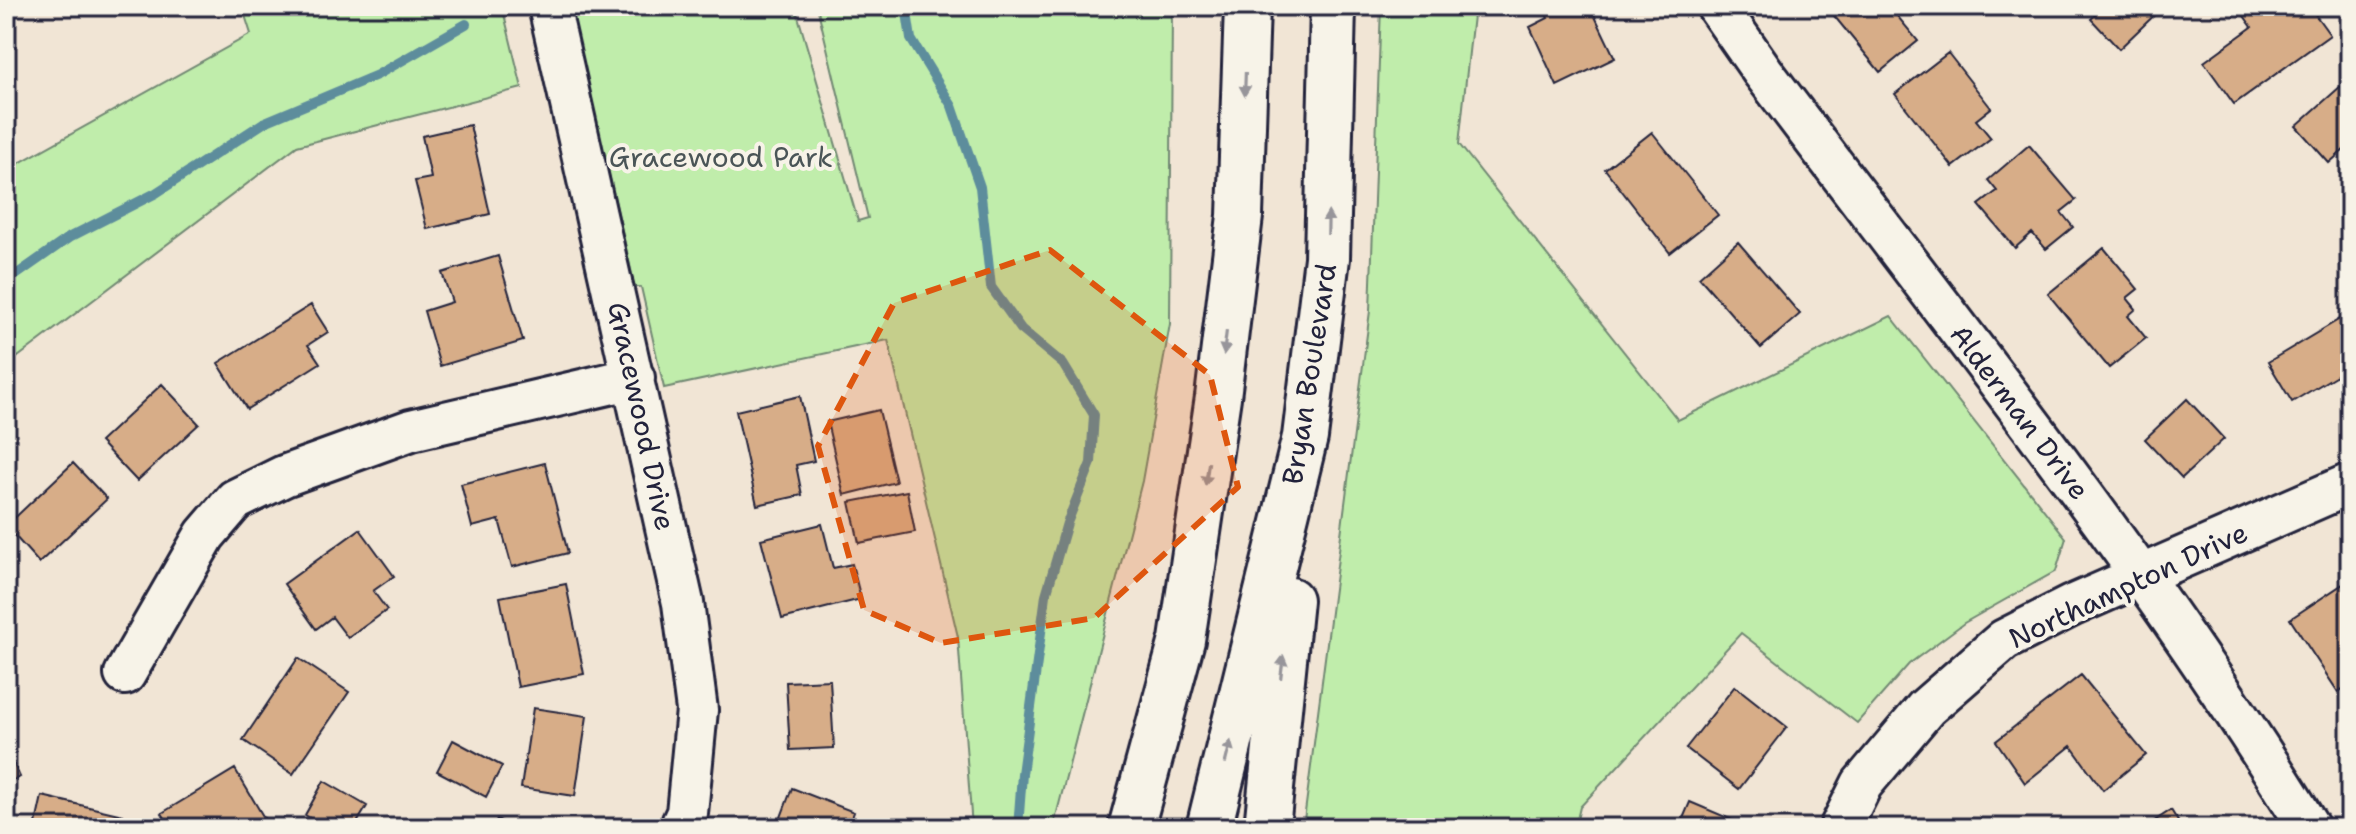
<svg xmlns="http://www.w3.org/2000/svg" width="2356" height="834" viewBox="0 0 2356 834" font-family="'Shantell Sans',sans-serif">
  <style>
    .green { fill: #c0edab; stroke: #718873; stroke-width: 2 }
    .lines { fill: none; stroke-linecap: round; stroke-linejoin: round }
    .stream { stroke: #5d8d9c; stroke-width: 10 }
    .building { fill: #d7ad88; stroke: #22223b; stroke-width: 2 }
    .minor-casing { stroke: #22223b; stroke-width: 46 }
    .motorway-casing { stroke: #22223b; stroke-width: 50 }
    .minor { stroke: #f7f3e8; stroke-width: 40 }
    .motorway { stroke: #f7f3e8; stroke-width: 44 }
    .oneway { fill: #97959a }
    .marked { fill: #de560e; fill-opacity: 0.2; stroke: #de560e; stroke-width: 6; stroke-dasharray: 16 10; stroke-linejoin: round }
    .labels { text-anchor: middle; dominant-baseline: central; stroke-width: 8; stroke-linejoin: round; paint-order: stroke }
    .park-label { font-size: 28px; fill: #4a5557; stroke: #f7f3e8 }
    .street-label { font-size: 28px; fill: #22223b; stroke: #f7f3e8 }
  </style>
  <rect width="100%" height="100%" fill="#f1e5d5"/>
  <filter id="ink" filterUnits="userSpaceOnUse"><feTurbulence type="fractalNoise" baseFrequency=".0125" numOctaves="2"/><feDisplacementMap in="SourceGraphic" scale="16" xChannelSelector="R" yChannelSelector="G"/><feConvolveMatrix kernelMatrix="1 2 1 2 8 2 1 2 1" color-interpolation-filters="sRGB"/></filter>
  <g filter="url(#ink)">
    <!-- green -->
    <path class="green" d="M242 6H502L522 88 297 146 6 366V166L10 168 251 34Z
      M570 6H795L858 221 868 218 817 6H1172L1170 324 1142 481 1053 828H972L958 637 888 340 664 388 641 287H635Z
      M1381 6H1474L1459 144 1678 420 1891 316 2066 538 2056 571 1964 623 1909 664 1857 723 1741 633 1580 807 1575 828H1303L1370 311Z"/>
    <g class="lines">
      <!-- stream -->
      <path class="stream" d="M906 6 911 39 952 106 980 187 991 287 1021 329 1063 364 1094 415 1091 463 1067 523 1046 595 1022 774 1018 828
        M6 282 70 237 156 193 265 122 377 75 466 24"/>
    </g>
    <!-- building -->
    <path class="building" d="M1543 6H1590L1615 58 1557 86 1530 27 1548 18Z
      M1826 6H1889L1918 41 1880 72Z
      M2104 6H2164L2119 49 2091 19Z
      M2237 6H2309L2330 35 2234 104 2204 62 2252 27Z
      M1948 53 1991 108 1976 120 1991 138 1953 167 1895 94Z
      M2350 78V155L2345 149 2329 163 2296 126Z
      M470 125 490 214 427 229 415 181 431 178 422 136Z
      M1652 132 1718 215 1670 253 1605 169Z
      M2029 145 2076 200 2061 212 2073 227 2046 249 2032 233 2015 248 1979 205 1997 191 1988 180Z
      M1738 242 1800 314 1761 348 1699 277Z
      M2104 248 2138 289 2127 298 2136 309 2128 316 2146 338 2109 368 2048 294Z
      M498 256 523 341 440 366 424 311 452 302 442 273Z
      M311 305 328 332 308 345 320 363 247 409 218 363Z
      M2350 313V367L2292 402 2268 362Z
      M162 384 199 424 137 481 100 442Z
      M800 396 814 461 796 465 802 495 757 505 736 411Z
      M2187 399 2224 439 2182 478 2145 439Z
      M879 410 896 482 844 495 827 422Z
      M73 463 107 499 39 563 6 526Z
      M545 463 568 553 512 567 499 520 472 527 461 484Z
      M907 491 915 532 859 543 850 502Z
      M822 524 833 568 852 564 861 599 782 619 761 539Z
      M360 529 394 576 373 591 387 610 348 638 332 617 316 629 284 584Z
      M2346 582 2350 589V684L2338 692 2290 619Z
      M566 584 584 674 518 687 500 597Z
      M298 658 349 692 293 774 243 740Z
      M2081 675 2146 755 2103 790 2071 746 2025 783 1996 741Z
      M830 680 834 748 790 750 786 682Z
      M1735 686 1787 727 1739 789 1686 748Z
      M533 708 587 716 575 796 521 788Z
      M453 740 502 766 486 797 437 771Z
      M6 748 20 777 6 784Z
      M235 769 270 828H171L162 813Z
      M324 781 367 806 354 828H327L305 815Z
      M792 788 854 812 848 828H777Z
      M42 796 123 815 120 828H35Z
      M1690 802 1742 824 1741 828H1679Z
      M2171 810 2182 828H2144Z
      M497 819 514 828H492Z"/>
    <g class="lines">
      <defs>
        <path id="minor" d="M549 6 683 603 697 710 687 813 680 828
          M1717 6 1763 72C1950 320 2146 563 2309 828
          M125 674 205 535 235 500 284 476 411 430 634 378
          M1840 828 1862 784 1926 708 2004 640 2071 606 2350 484"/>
        <path id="motorway" d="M1131 828 1182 640 1218 397 1240 216 1247 6
          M1209 828 1305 437 1327 258 1333 6
          M1267 828 1290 600"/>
      </defs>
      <!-- minor casing -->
      <use href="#minor" class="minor-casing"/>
      <!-- motorway casing -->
      <use href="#motorway" class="motorway-casing"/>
      <!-- minor -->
      <use href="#minor" class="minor"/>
      <!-- motorway -->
      <use href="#motorway" class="motorway"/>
    </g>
    <!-- one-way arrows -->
    <defs><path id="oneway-solid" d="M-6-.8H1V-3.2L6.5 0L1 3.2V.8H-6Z" transform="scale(2)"/></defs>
    <g class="oneway">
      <use href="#oneway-solid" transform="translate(1245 84) rotate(92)"/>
      <use href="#oneway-solid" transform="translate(1328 223) rotate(-89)"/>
      <use href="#oneway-solid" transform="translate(1225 343) rotate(97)"/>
      <use href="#oneway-solid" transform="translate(1207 474) rotate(98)"/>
      <use href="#oneway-solid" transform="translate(1282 667) rotate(-83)"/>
      <use href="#oneway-solid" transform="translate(1228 752) rotate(-76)"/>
    </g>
  </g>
  <!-- marked area -->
  <path class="marked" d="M1050 250 1210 375 1238 487 1094 618 941 643 864 610 818 446 894 303Z"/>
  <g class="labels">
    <!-- park labels -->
    <g class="park-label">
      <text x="721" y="157">Gracewood Park</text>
    </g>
    <!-- street labels -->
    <g class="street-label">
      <text transform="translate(1309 374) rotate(-81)">Bryan Boulevard</text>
      <text transform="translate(2020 412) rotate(53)">Alderman Drive</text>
      <text transform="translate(642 416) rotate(78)">Gracewood Drive</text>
      <text transform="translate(2128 585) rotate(-25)">Northampton Drive</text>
    </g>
  </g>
  <!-- margin -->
  <rect width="2356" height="834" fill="none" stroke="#f7f3e8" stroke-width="32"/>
  <rect x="16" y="16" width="2324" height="802" fill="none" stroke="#22223b" stroke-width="3" filter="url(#ink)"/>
</svg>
